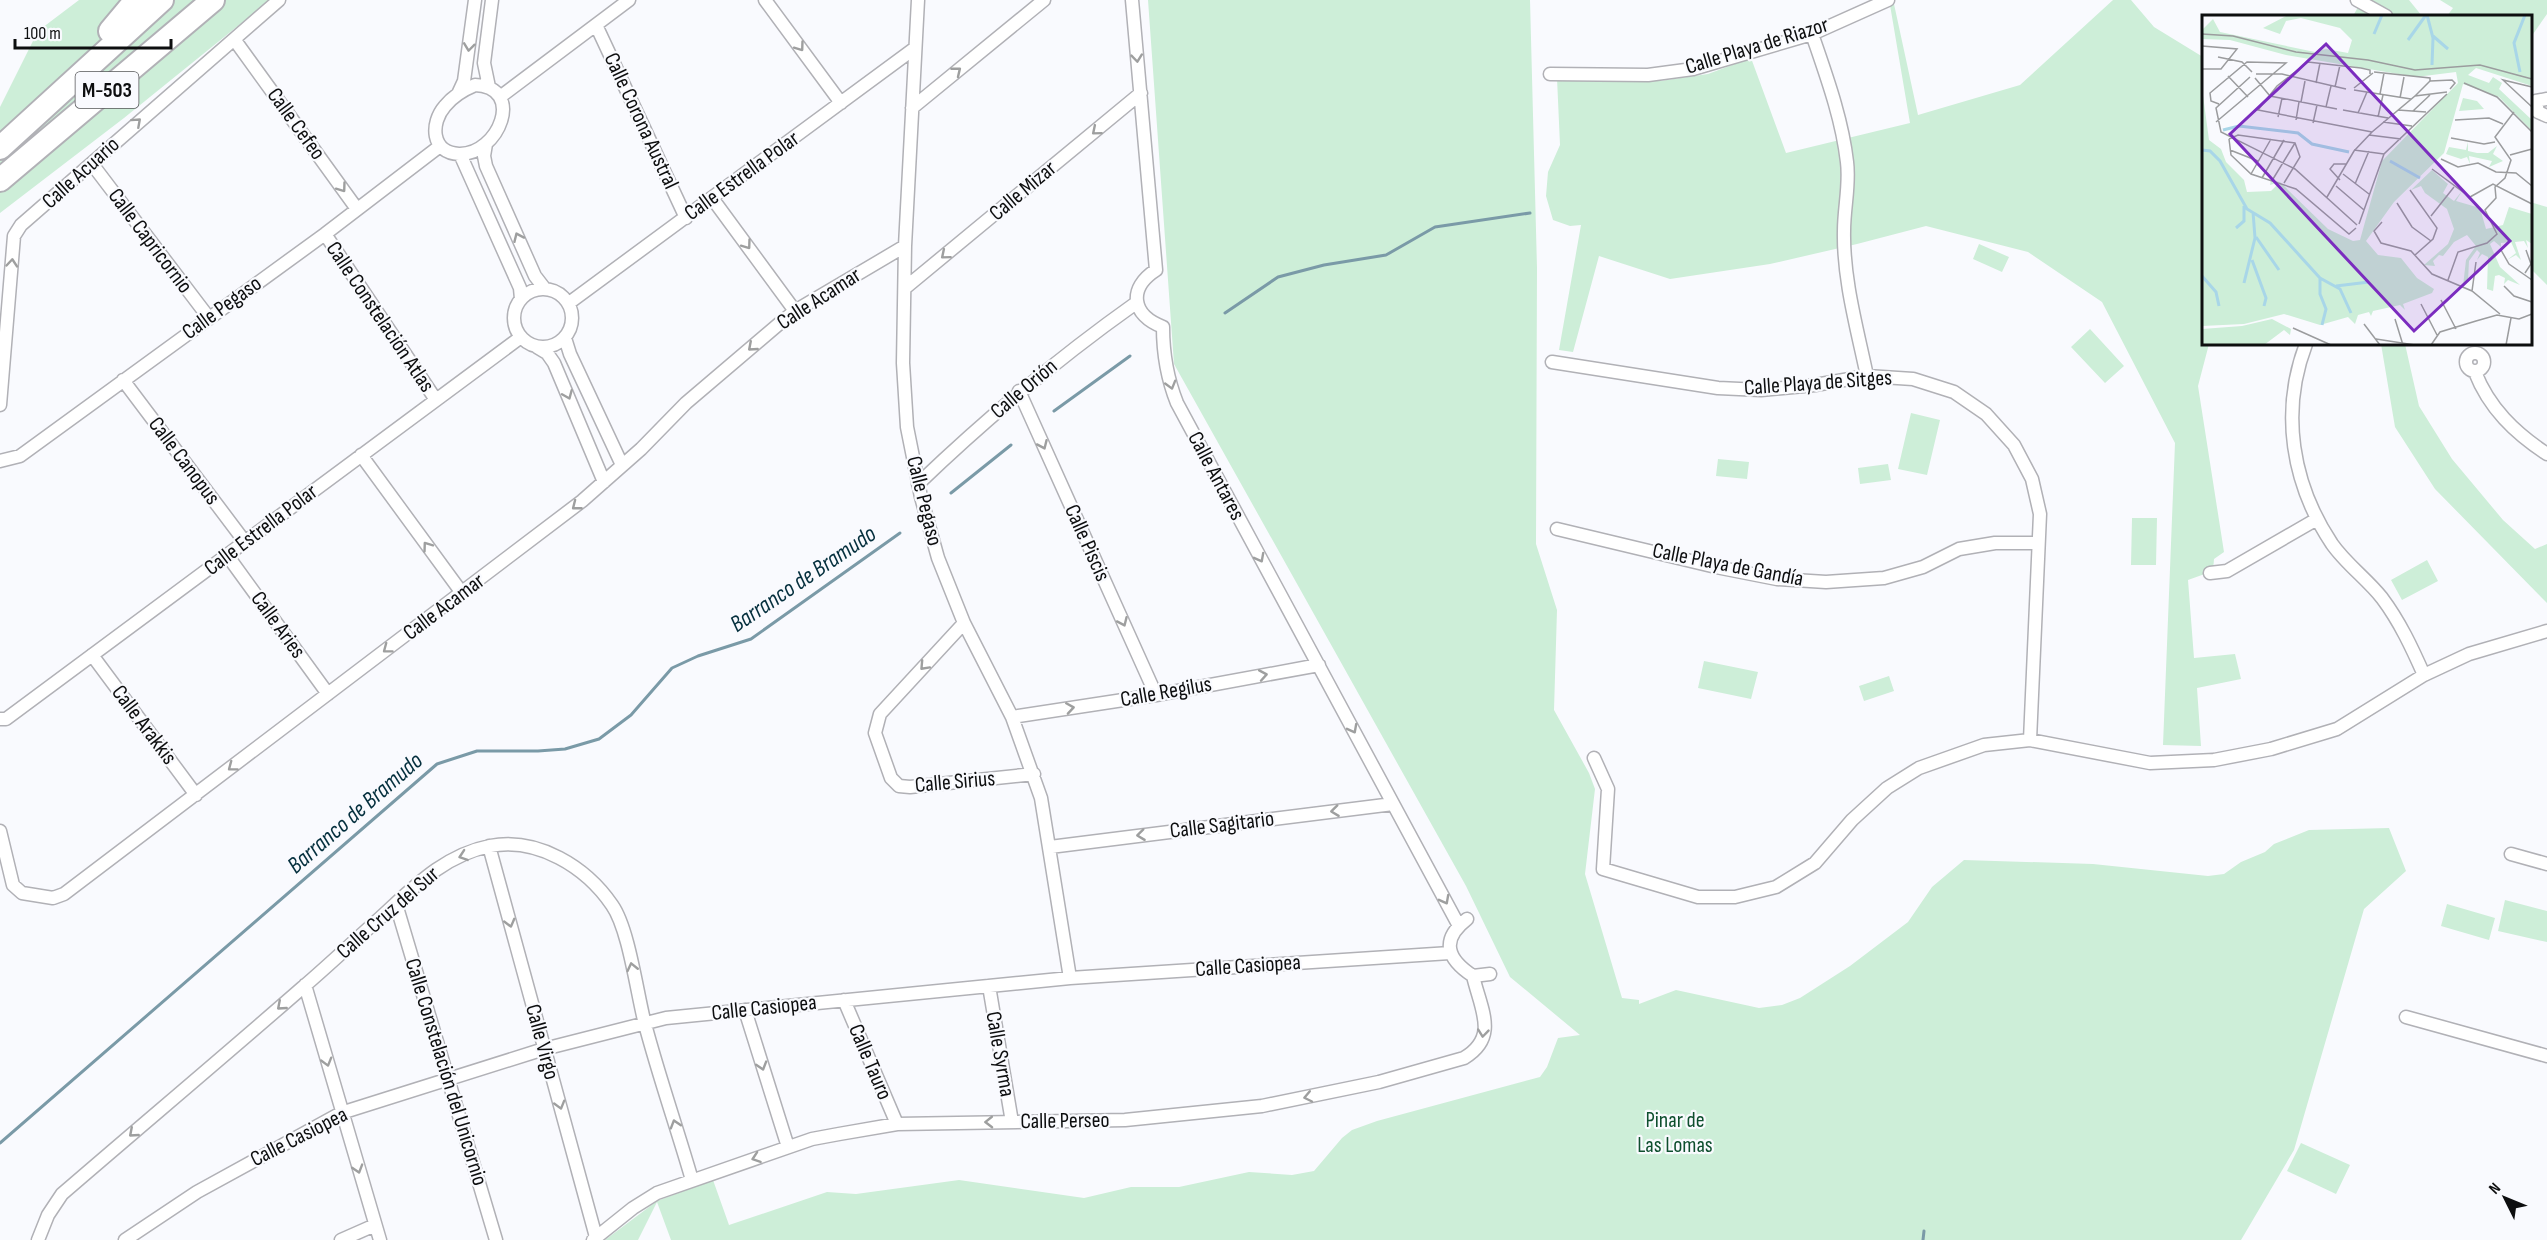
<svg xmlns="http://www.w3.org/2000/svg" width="2547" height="1240" viewBox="0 0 2547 1240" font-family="'Sofia Sans Condensed',sans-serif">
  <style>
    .green { fill: #cdeed8 }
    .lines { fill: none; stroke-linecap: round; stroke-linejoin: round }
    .stream { stroke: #7a9aa7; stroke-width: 3 }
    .street-casing { stroke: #b1b1b6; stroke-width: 15 }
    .highway-casing { stroke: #b1b1b6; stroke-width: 26 }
    .street { stroke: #fff; stroke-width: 12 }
    .highway { stroke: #fff; stroke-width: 22 }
    .oneway { stroke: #9e9f9f }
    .labels { text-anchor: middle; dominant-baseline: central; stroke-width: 4.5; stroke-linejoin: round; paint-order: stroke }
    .shield { fill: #f9fafe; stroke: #545557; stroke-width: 1.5 }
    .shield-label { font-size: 21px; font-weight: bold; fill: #0d0e0f }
    .street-label { font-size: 22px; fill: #0d0e0f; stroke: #f9fafe }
    .park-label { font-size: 22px; fill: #0e4f2e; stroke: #f9fafe }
    .water-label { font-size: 24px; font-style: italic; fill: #042f3d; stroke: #f9fafe }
    .inset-river { fill: none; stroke: #a8d6e8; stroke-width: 3 }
    .inset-road { fill: none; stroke: #9b9c9e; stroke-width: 1.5 }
    .view { fill: #7b2cbf; fill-opacity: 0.15; stroke: #7b2cbf; stroke-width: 3 }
    .inset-edge { fill: none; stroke: #0d0e0f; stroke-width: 3 }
  </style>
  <rect width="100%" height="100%" fill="#f9fafe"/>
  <!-- green -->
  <path class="green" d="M79 0H270L124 118 0 213V107L38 31Z
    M1148 0H1530L1537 268 1536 544 1557 610 1554 710 1589 773 1595 789 1585 874 1622 998 1639 1000V1004L1676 990 1759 1008 1782 1005 1800 998 1850 966 1908 922 1932 887 1964 860 2093 864 2208 876 2224 874 2241 862 2265 852 2274 844 2309 830 2389 828 2406 871 2364 909 2294 1150 2241 1240H671L657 1202 638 1240H605L657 1201 713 1180 729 1225 827 1192 856 1194 959 1180 1084 1198 1131 1187H1179L1249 1172 1292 1175 1314 1171 1342 1138 1352 1130 1377 1121 1540 1077 1547 1067 1558 1038 1580 1035 1510 977 1466 886 1174 364Z
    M2113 0H2131L2154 27 2203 57 2204 344H2209L2198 386 2224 552 2214 559 2213 571 2188 580 2194 658 2235 654 2241 679 2197 688 2201 746 2163 745 2175 443 2102 302 2028 252 1926 226 1857 244 1770 264 1670 279 1599 256 1573 352 1559 350 1581 225 1570 226 1553 220 1546 196 1548 172 1560 145 1557 78 1660 81 1708 74 1751 58 1786 153 1910 123 1890 5 1894 4 1918 115 2020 85Z
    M2362 0H2409L2422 16H2353Z
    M2440 0H2547V14L2531 37 2530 16H2447L2453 8Z
    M2530 202 2547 207V285L2531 269Z
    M1979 244 2009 257 2002 272 1973 259Z
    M2090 329 2124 366 2105 383 2071 347Z
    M2381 344H2405L2419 406 2452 459 2503 520 2535 549 2547 544V603L2435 489 2395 427Z
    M1911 413 1940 420 1927 475 1898 469Z
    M1718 459 1749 462 1747 479 1716 476Z
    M1888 464 1891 480 1860 484 1858 468Z
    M2132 518H2157L2156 565H2131Z
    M2427 560 2438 581 2402 600 2391 580Z
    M1704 661 1758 672 1751 699 1698 688Z
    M1889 676 1894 691 1864 701 1859 686Z
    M2505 900 2547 911V942L2498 931Z
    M2447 904 2495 918 2489 940 2441 926Z
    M2301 1143 2350 1165 2336 1194 2287 1171Z"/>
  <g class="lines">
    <!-- stream -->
    <path class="stream" d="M1225 313 1278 277 1324 265 1386 255 1435 227 1530 213
      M1054 411 1130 356
      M951 493 1011 445
      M0 1143 437 764 477 751H538L565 749 599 739 631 715 672 668 698 656 751 639 900 533
      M1923 1240 1924 1231"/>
    <defs>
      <path id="street" d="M765 0 841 103
        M918 0 905 246 903 363 907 427 921 497 938 558 964 623 1012 717 1041 798 1070 978
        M1132 0 1156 270C1128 288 1131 315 1163 327 1163 354 1167 378 1177 403L1459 926
        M2357 0 2386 16
        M596 25 686 218
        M1812 34C1826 75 1842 118 1847 162 1850 185 1844 207 1844 231 1843 279 1857 328 1867 376
        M234 39 357 209
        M1550 74 1648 75 1693 69 1812 34 1888 0
        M475 85C526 87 499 155 459 154 431 153 430 123 445 106 453 96 463 90 475 85Z
        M489 87 484 63 492 0
        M458 94 464 81 475 0
        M500 97 629 0
        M2547 99 2536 101 2538 112 2547 116
        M912 108 1044 0
        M486 144 484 156 486 166 535 276 545 289
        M460 154 520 288 521 299
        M92 164 209 318
        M712 198 795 311
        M325 234 436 400
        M905 288 1141 93
        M514 318a29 29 0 1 1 58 0a29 29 0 1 1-58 0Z
        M569 303 915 48
        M565 338 570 354 622 465
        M2306 344C2280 412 2292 484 2332 544 2346 564 2367 579 2382 598 2400 622 2412 648 2424 675
        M537 347 547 353 554 363 604 482
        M2466 362a9 9 0 1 1 18 0a9 9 0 1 1-18 0Z
        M1552 362 1718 388 1761 390 1815 385 1867 376 1913 379 1954 392 1986 414 2014 445 2032 479 2040 514 2030 740
        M2475 372C2489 408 2515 433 2547 454
        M123 380 245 542
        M1019 391 1156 695
        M0 405 14 236 21 225 279 0
        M361 455 462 593
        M0 461 20 456 325 234 440 146
        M918 484C988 417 1057 359 1136 303
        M1557 529 1716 567 1777 579 1826 582 1884 578 1923 567 1959 549 1995 543H2038
        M227 555 328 694
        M2210 573 2227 571 2317 519
        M964 623 880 714 875 733 891 778 899 786 910 787 1034 774
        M92 655 196 795
        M1012 717 1156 695 1319 665
        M0 719H6L521 337
        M1594 758 1608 789 1603 869 1698 897H1735L1776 887 1815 863 1852 820 1887 788 1919 768 1984 745 2030 740 2150 763 2214 760 2271 749 2337 729 2424 675 2469 654 2547 631
        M0 831 13 885 22 893 53 898 64 894 582 501 641 449 686 403 780 323 795 311 905 246
        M489 846 596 1237
        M1050 847 1393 804
        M2511 854 2547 864
        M396 904 496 1240
        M1467 919C1440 940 1447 959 1473 976L1490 974
        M305 985 380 1240
        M989 986 1012 1122
        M844 1000 897 1124
        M745 1010 788 1147
        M2406 1017 2547 1056
        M38 1240 48 1215 62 1194C142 1125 223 1057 302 988 329 965 354 941 380 918 413 888 444 855 490 846 538 837 586 867 612 905 629 929 637 994 645 1024 659 1077 677 1128 692 1180
        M125 1240 197 1192 341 1113 544 1049 666 1018 1070 978 1450 953
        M341 1240 375 1225
        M593 1240 633 1208 657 1193 812 1139 839 1134 897 1124 1125 1120 1262 1106 1379 1082 1464 1058C1499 1037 1481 1010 1473 976"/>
      <path id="highway" d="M110 31 136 0
        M0 148 162 0
        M0 180 213 0"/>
    </defs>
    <!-- street casing -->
    <use href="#street" class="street-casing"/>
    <!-- highway casing -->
    <use href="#highway" class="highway-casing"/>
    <!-- street -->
    <use href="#street" class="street"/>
    <!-- highway -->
    <use href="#highway" class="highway"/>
  </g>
  <!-- one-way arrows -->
  <defs><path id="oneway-chevron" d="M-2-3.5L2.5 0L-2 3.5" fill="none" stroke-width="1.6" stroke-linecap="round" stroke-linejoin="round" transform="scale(1.5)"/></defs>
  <g class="oneway">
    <use href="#oneway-chevron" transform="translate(469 47) rotate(97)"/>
    <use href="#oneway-chevron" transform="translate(800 47) rotate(54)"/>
    <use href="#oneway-chevron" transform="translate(1137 58) rotate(84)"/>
    <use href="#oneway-chevron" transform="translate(957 71) rotate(-39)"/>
    <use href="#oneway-chevron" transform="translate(137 122) rotate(-42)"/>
    <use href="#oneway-chevron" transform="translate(1096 131) rotate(140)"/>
    <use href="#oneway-chevron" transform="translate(342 188) rotate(54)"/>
    <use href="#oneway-chevron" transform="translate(518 237) rotate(-114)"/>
    <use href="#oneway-chevron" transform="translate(747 245) rotate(54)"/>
    <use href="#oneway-chevron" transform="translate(945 255) rotate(140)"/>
    <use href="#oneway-chevron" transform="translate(12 263) rotate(-85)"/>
    <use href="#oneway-chevron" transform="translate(752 347) rotate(139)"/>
    <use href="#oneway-chevron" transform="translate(1171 385) rotate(74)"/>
    <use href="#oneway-chevron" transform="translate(568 395) rotate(67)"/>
    <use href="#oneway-chevron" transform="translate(1043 445) rotate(66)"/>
    <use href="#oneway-chevron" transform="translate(576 506) rotate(142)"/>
    <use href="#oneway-chevron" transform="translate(427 546) rotate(-126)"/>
    <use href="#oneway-chevron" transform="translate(1260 558) rotate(62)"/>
    <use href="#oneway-chevron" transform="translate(1123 622) rotate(66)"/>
    <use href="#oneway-chevron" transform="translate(387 649) rotate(143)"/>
    <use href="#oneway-chevron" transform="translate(924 666) rotate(133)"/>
    <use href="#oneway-chevron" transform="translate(1263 675) rotate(-10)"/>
    <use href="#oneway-chevron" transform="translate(1070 708) rotate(-9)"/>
    <use href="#oneway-chevron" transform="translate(1353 729) rotate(62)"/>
    <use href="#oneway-chevron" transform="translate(232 767) rotate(143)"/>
    <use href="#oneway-chevron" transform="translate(1335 811) rotate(173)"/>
    <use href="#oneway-chevron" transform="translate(1141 835) rotate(173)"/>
    <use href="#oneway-chevron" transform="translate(463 856) rotate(161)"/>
    <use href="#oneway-chevron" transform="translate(1445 900) rotate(62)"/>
    <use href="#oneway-chevron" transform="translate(510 923) rotate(75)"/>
    <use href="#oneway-chevron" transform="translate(632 967) rotate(-103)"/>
    <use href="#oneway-chevron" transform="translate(281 1006) rotate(139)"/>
    <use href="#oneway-chevron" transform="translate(1483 1033) rotate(96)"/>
    <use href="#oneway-chevron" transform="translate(327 1062) rotate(74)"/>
    <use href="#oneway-chevron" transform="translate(762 1066) rotate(73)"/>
    <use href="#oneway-chevron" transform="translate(1308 1097) rotate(168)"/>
    <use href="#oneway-chevron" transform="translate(560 1105) rotate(74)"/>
    <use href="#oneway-chevron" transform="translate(989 1122) rotate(179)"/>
    <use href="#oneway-chevron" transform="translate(675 1124) rotate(-107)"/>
    <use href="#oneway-chevron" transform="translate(133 1133) rotate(139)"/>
    <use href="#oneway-chevron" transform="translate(756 1158) rotate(161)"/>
    <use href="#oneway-chevron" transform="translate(358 1169) rotate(73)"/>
  </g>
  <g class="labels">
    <!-- shield labels -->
    <rect class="shield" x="75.5" y="72" width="63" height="36" rx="4.5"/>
    <g class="shield-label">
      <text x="107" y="90">M-503</text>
    </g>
    <!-- street labels -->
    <g class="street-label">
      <text transform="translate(1757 46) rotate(-17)">Calle Playa de Riazor</text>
      <text transform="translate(641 121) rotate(65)">Calle Corona Austral</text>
      <text transform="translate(296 124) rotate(54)">Calle Cefeo</text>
      <text transform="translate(81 173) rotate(-42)">Calle Acuario</text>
      <text transform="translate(742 176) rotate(-36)">Calle Estrella Polar</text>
      <text transform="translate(1023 191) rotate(-40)">Calle Mizar</text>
      <text transform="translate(150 241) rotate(53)">Calle Capricornio</text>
      <text transform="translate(819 299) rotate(-33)">Calle Acamar</text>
      <text transform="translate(222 308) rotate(-36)">Calle Pegaso</text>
      <text transform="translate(380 317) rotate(56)">Calle Constelación Atlas</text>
      <text transform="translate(1818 383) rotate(-4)">Calle Playa de Sitges</text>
      <text transform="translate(1024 389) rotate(-40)">Calle Orión</text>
      <text transform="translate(184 461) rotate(53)">Calle Canopus</text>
      <text transform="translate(1216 476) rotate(62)">Calle Antares</text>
      <text transform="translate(924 501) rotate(76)">Calle Pegaso</text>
      <text transform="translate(261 530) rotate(-37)">Calle Estrella Polar</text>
      <text transform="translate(1087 543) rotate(66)">Calle Piscis</text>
      <text transform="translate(1728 565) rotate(11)">Calle Playa de Gandía</text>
      <text transform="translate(444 607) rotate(-37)">Calle Acamar</text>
      <text transform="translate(278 625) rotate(54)">Calle Aries</text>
      <text transform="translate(1166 692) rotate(-10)">Calle Regilus</text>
      <text transform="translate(144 725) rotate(53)">Calle Arakkis</text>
      <text transform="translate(955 782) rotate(-5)">Calle Sirius</text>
      <text transform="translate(1222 825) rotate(-7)">Calle Sagitario</text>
      <text transform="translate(388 913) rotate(-41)">Calle Cruz del Sur</text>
      <text transform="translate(1248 966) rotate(-4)">Calle Casiopea</text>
      <text transform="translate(764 1008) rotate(-6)">Calle Casiopea</text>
      <text transform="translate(542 1042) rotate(75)">Calle Virgo</text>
      <text transform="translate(1000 1054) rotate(80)">Calle Syrma</text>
      <text transform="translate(870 1062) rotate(67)">Calle Tauro</text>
      <text transform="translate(446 1072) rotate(73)">Calle Constelación del Unicornio</text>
      <text transform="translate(1065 1121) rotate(-1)">Calle Perseo</text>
      <text transform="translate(299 1137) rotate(-27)">Calle Casiopea</text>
    </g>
    <!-- park labels -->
    <g class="park-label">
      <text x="1675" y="1120">Pinar de<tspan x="1675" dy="25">Las Lomas</tspan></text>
    </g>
    <!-- water labels -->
    <g class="water-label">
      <text transform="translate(803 579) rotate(-34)">Barranco de Bramudo</text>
      <text transform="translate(355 813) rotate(-41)">Barranco de Bramudo</text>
    </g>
  </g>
  <!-- overview -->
  <g transform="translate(2202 15)">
    <rect width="330" height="330" fill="#f9fafe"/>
    <path d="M86 0H330V71L274 53 266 60 287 68 291 62 300 68 297 74 330 105V116L297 82 261 69 242 138 192 187 164 226 176 240 199 243 215 263 232 274 230 278 201 289 203 295 198 290 171 296 169 301 167 297 156 300 153 309 146 302 118 310 82 299 42 309 0 311V73L7 125 19 134 24 147 42 165 45 177 69 176 78 167 68 170 69 165 78 167 126 214 151 226 158 225 180 146 256 68 254 57 214 62 84 40 28 25 0 24V15L11 4 18 17 113 37 124 34 146 38 150 25 138 13 99 3 84 6 78 19 61 13ZM261 83 275 86 282 94 257 96ZM266 127V136L275 138H286L295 131 291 139 301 146 287 152 290 146 267 141 268 149 265 142 259 144 244 139 247 132 264 135ZM230 155 246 169 241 178 252 186 260 176 254 186 278 193 284 214 301 210 307 192 330 199V229L324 225 326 233 322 226 313 227 319 245 314 240 305 245 314 238 309 227 299 228V232L292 226 288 229 298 252 318 270 306 265 302 269 303 263 297 260 293 261 291 276 285 274 286 242 280 239 275 245 278 238 275 235 267 246 266 266 261 271 264 245 274 231 265 220 252 227 241 241 237 240 231 246 233 251 222 250 246 229 252 214 245 194 223 178 219 171 209 175ZM70 304 89 314 88 320 82 315 62 330H0V314L40 311Z" fill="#cdeed8"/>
    <path class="inset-river" d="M225 0 231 23 230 50M172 19 180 0M231 21 246 34M206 25 224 0M318 57 312 28 323 0M21 115 37 111 96 118 110 129 147 137M0 135 8 136 18 146 45 194 68 208 118 263 138 274 149 298M188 146 218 163M34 213 42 206V191M54 222 77 255M50 245 64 283 62 291M0 261 14 277 17 291M118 263V279L124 294 120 310M42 268 53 223 51 197M134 271 167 267"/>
    <path class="inset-road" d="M0 19 31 21 94 37 166 45 213 55 278 50 330 64M0 31 35 34 19 54H0M16 42 40 47 50 57M172 57 228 63V66M54 59H80L144 74M168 59V55L159 53 106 47 75 71 56 95 170 117M26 61 46 82M48 62 14 93 19 117 93 154 155 210M53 63 68 81 135 94M228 66 250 65 253 68 248 74M114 68 118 48M262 68 295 82 330 117M133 72 138 50M330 72 301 65 330 92M152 73 171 58M152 75 209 84M178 79 182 58M213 81 228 66M198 83 202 62M99 87 103 66M124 92 129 71M141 95 186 103M196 95 224 97M211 96 228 80M156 98 165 77M76 102 80 83M176 102 181 80M94 105 97 87M253 105 287 103 301 109M14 107 84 48 45 47 8 78 9 86 17 89M181 107 210 111M111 108 115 90M167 120 199 124M249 123 282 129 293 127M27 124 29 140 49 159 94 174 147 219 154 213M27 124 36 120 93 128 98 142 82 168M28 135 56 146M152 135 182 139M308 140 330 134M239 144 256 152 276 148 294 157 314 158 330 171M230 154 268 182 291 169 330 189M49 159 69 124M141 159 167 179M60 163 82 125M71 164 93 128M138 165 128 154 132 149H145M153 169 167 136M134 171 162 195M208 175 235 213 231 224 213 240M125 182 152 136 170 117 213 81 245 77M195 188 210 212 229 226M229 201 252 172M180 207 172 216 179 228 209 236 230 259 270 276 298 299M157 209 182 139 245 79M299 235 307 249 330 265M323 258 329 249 324 235M246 265 256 237 285 228 295 219 283 195 294 183 293 172 303 163 309 145 293 122 312 97M302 271 312 281 330 287M270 276 274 247M239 285 254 314M219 289 235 320M193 304 201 330M162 309 178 330M91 313 129 330M174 324 213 330M229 330 238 317 274 306 295 300 317 304 330 299M304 330 309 303"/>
    <path class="view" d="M124 29 308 226 212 316 28 119Z"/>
    <rect width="330" height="330" class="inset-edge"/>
  </g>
  <!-- north arrow -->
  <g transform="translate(2505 1198) rotate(313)" stroke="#f9fafe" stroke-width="4.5" paint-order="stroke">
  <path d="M0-4.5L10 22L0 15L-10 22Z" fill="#0d0e0f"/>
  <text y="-9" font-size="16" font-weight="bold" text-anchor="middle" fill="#0d0e0f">N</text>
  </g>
  <!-- scale -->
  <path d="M15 39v9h156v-9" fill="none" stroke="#0d0e0f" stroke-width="3"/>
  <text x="24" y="39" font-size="18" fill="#0d0e0f" stroke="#f9fafe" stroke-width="4.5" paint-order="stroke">100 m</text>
</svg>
